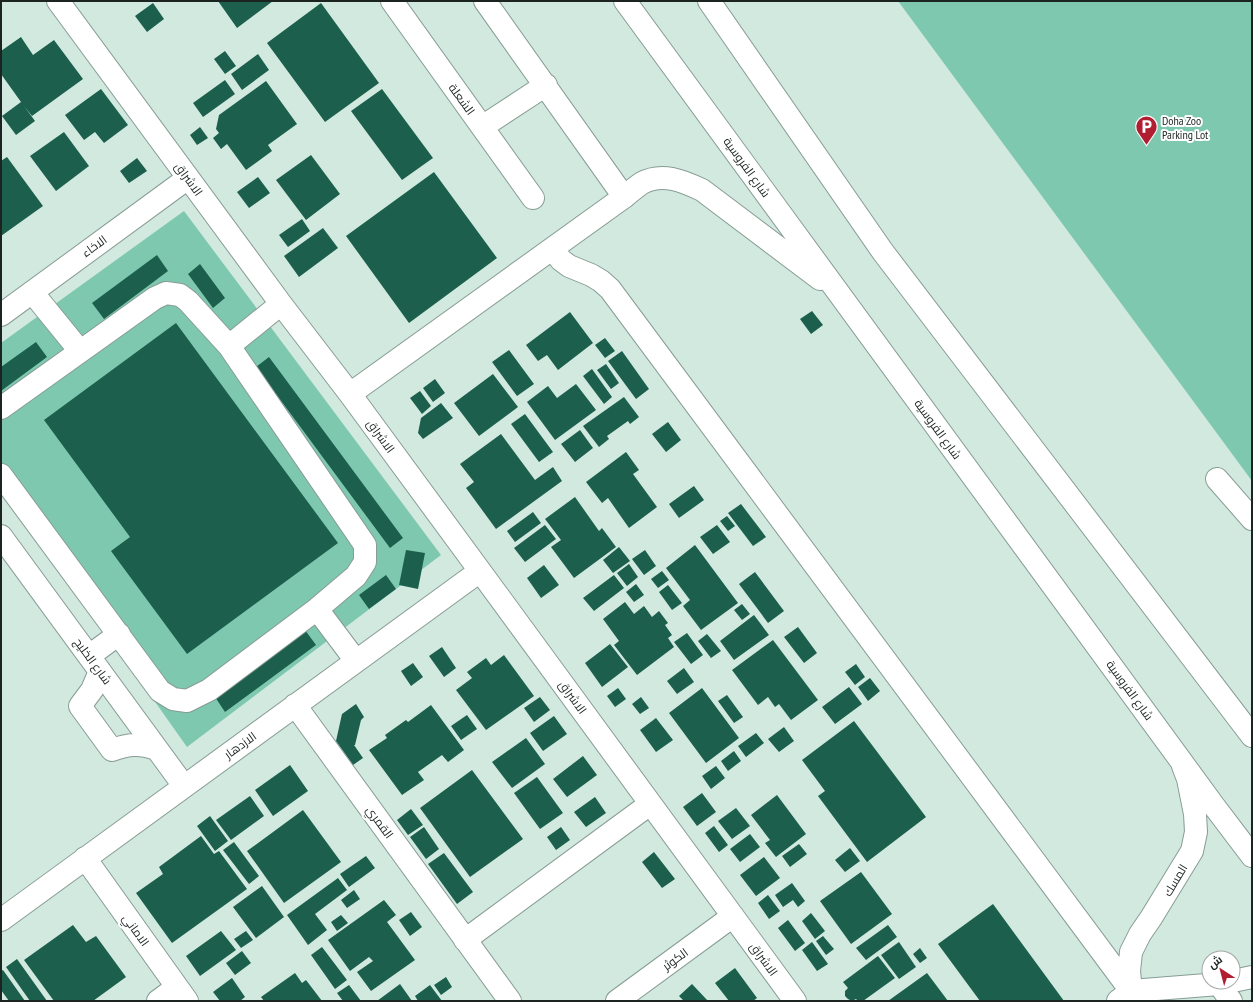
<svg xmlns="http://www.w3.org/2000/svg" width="1253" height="1002" viewBox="0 0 1253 1002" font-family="'PT Sans Narrow',Cairo,sans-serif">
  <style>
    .green { fill: #7fc8b0 }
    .building { fill: #1b5f4c }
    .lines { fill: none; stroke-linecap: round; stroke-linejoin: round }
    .minor-casing { stroke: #879c94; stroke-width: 24 }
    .highway-casing { stroke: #879c94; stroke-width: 24 }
    .minor { stroke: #fff; stroke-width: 22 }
    .highway { stroke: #fff; stroke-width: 22 }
    .labels { text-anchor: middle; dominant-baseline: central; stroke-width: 4; stroke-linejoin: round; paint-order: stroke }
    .street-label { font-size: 12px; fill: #1c2421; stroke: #fff }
    .poi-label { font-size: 12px; fill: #1c2421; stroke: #fff; text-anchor: start }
  </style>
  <rect width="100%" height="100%" fill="#d2e9e0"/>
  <!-- green -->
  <path class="green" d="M898 1H1252V481L1213 428Z
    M184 211 441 555 187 747 1 484V343Z"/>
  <!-- building -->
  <path class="building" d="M218 1H273L237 28Z
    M153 3 164 19 147 32 135 16Z
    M321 3 379 83 325 122 267 43Z
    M21 37 33 55 54 40 83 79 32 116 24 106 35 121 16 135 2 116 21 102 1 74V51Z
    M225 51 236 66 225 74 214 59Z
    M258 54 269 70 242 90 231 74Z
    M225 80 235 94 203 117 193 103Z
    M266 81 297 124 268 145 272 151 246 170 227 144 221 149 213 138 219 133 216 129 219 115Z
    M101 89 128 125 104 143 95 132 84 140 65 115Z
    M382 89 433 158 402 180 351 111Z
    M200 127 208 138 197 145 190 135Z
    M64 132 89 166 56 191 30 156Z
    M311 155 340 194 306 220 276 180Z
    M7 157 43 206 1 236V161Z
    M137 158 147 171 129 183 120 171Z
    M434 172 497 258 409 323 346 236Z
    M258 177 270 193 249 208 237 192Z
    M302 219 310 231 288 247 279 235Z
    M323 228 338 248 299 277 284 256Z
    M157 255 168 271 104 319 92 303Z
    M200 264 225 298 213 308 188 274Z
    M812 311 823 325 811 334 800 319Z
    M570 312 593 343 558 370 547 355 538 361 526 345Z
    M176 323 338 543 187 654 111 551 130 537 44 420Z
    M605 338 615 351 605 358 595 345Z
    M36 342 47 357 1 391V367Z
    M509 350 534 384 517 396 492 362Z
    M622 351 649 389 636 399 608 361Z
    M269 357 403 538 390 548 256 367Z
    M606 364 619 383 611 389 597 370Z
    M592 369 612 397 604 404 583 376Z
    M493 374 518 407 479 436 454 403Z
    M435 379 445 393 433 402 423 388Z
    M576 384 596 410 555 440 527 402 548 386 557 398Z
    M420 391 431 406 422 414 410 398Z
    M624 397 639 417 630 424 628 421 607 436 609 439 599 447 583 426Z
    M441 403 453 418 423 439 418 433 421 418Z
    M525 414 553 452 539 462 511 424Z
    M668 422 681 440 666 452 652 434Z
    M580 430 593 448 575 462 561 444Z
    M501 434 535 480 553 467 562 481 496 529 466 488 474 482 460 464Z
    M626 452 639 470 633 474 657 507 629 528 608 498 602 503 586 482Z
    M694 486 704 500 679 518 669 504Z
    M575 497 599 531 602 528 616 547 574 578 551 547 561 540 545 519Z
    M741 504 766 537 753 546 728 513Z
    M533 512 541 523 515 542 507 531Z
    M727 516 735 526 728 531 720 521Z
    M545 525 556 539 525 562 514 548Z
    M717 525 730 542 713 554 700 537Z
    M695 545 738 603 701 630 683 606 690 600 666 568Z
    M619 547 630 561 613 573 603 560Z
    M406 550 425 553 418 589 399 585Z
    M645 550 656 566 644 575 632 559Z
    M629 564 638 577 627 586 617 573Z
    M544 565 559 585 541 598 527 578Z
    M662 571 669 580 658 588 651 579Z
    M755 572 784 611 768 623 739 584Z
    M386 575 396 589 369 609 359 595Z
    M614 575 624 588 594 611 583 598Z
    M636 584 644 595 634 602 626 592Z
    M668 585 682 603 672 610 659 592Z
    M625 602 634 614 644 606 652 617 659 611 668 623 665 625 672 635 668 638 674 647 637 675 614 645 619 641 603 619Z
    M742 604 750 614 742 620 734 610Z
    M754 615 769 635 734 660 720 641Z
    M798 627 817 653 804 663 784 637Z
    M305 630 316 645 225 712 215 697Z
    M687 633 703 655 691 664 674 642Z
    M707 634 721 651 711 658 698 641Z
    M773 640 818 700 791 720 779 704 775 707 768 697 758 705 732 670Z
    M610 644 628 667 602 687 585 663Z
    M442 647 456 668 444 677 429 656Z
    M504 655 534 696 486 730 456 690 472 678 467 672 486 658 491 665Z
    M413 663 423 677 411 686 401 671Z
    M856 664 865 677 855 685 845 672Z
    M684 668 694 682 677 694 667 681Z
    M870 678 880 691 868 701 858 687Z
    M849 687 862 704 835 724 822 707Z
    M618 688 626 699 615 707 607 696Z
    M702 688 739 738 706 763 669 713Z
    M727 695 743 717 734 723 718 701Z
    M540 697 550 710 534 722 524 708Z
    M641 697 649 708 640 714 632 704Z
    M356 704 364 717 361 720 355 745H354L363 758 353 765 336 741 342 714Z
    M431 705 464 750 448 762 442 755 418 772 424 780 402 795 369 750 387 738 385 735 406 720 408 722Z
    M467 715 477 729 461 740 451 726Z
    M554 716 567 734 543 751 530 733Z
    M656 718 673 740 656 752 640 730Z
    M854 721 926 817 867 862 818 796 825 791 802 760Z
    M784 727 794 741 779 752 768 739Z
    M756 733 764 743 746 757 738 746Z
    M526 738 545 764 512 788 492 762Z
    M734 751 741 761 728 771 721 761Z
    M583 756 597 775 567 797 553 779Z
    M290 765 308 791 273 816 255 790Z
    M716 766 725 778 711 789 702 776Z
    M472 770 523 839 470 877 420 808Z
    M537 777 563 813 540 829 514 793Z
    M702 793 716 812 697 826 683 807Z
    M777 795 806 834 776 857 765 843 770 840 751 815Z
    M250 796 264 816 231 840 216 820Z
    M595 797 606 813 586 827 574 812Z
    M736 808 750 826 732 839 718 821Z
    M411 809 423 825 408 835 397 820Z
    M303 810 341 862 284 903 247 851Z
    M210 816 228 841 215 851 197 826Z
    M714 826 728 845 719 852 705 833Z
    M424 827 439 849 426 859 410 837Z
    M561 827 570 840 556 850 547 837Z
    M750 834 760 847 740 862 730 849Z
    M201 836 214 854 219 851 247 889 172 943 136 893 163 874 159 867Z
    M234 842 259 876 249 884 223 850Z
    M799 844 807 854 790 867 782 856Z
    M850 848 860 861 845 872 835 860Z
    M654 852 675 879 662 888 642 862Z
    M444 853 473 892 457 904 428 864Z
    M366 856 375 868 349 887 340 874Z
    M764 857 780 878 756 896 740 875Z
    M861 872 892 914 851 944 820 901Z
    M338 878 347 890 315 914 327 930 308 945 287 915Z
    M792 883 805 901 798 907 793 900 783 907 775 895Z
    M262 886 284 917 256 938 233 907Z
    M354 890 360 899 347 908 341 900Z
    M768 895 780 911 769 919 758 903Z
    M384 900 396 915 387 922 415 960 371 991 357 972 373 961 369 957 350 971 328 940Z
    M993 904 1064 1001H980L938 944Z
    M411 912 422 927 410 936 399 920Z
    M811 913 825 931 815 939 802 921Z
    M341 915 348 923 337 931 331 922Z
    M788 920 805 943 795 951 778 928Z
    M73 925 86 942 96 936 126 977 93 1001H54L24 960Z
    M888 925 897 937 866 960 856 948Z
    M221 931 236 950 200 976 186 956Z
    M246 931 253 940 241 948 234 939Z
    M823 936 834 949 826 955 816 941Z
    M812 942 828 964 817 971 802 950Z
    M899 942 916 967 899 979 881 955Z
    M322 947 347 980 335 989 311 955Z
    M920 948 927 958 920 963 913 954Z
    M242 951 251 963 235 975 226 963Z
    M878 956 895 978 863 1001H858L856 999 852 1001 848 999 845 996V991L848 988 843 982Z
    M17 959 47 1001H30L6 967Z
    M735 968 757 998 753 1001H729L715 983Z
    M3 970 25 1001H9L1 990V971Z
    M295 973 302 983 306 980 322 1001H264L261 997Z
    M927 973 948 1001H888Z
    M446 977 452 987 441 995 434 985Z
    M232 978 245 997 240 1001H220L213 992Z
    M400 984 412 1001H377Z
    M692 984 708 1001H684L679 996Z
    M349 985 361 1001H343L337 993Z
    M430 985 442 1001H418L415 996Z"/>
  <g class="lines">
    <defs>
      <path id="minor" d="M58 1 281 304 350 394 480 571 795 1001
        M392 1 533 198
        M482 127 546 85
        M553 249 561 260 569 266 591 275 601 281 610 289 1131 991
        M32 292 80 351
        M1 315 188 178
        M350 394 624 197 485 1
        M1 408 155 298 166 293 180 295 188 301 229 346 281 304
        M1 475 160 691 173 699 187 701 209 690 317 609 356 576 365 562V545L229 346
        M1217 479 1252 519
        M1 536 184 786
        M317 609 356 661
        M89 656 119 634
        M100 671 92 690 80 706 112 750C128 744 140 743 156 749
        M295 705 510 1001
        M85 858 187 1001
        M1 920 480 571
        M465 940 650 804
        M1233 981 1252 977
        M1219 984 1231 1001
        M1131 991 1129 971 1131 952 1140 934 1151 918 1192 851 1196 832 1195 814 1188 779 1183 766
        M158 1001 177 987
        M617 1001 733 916
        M1118 1001 1131 991 1219 984 1229 982"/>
      <path id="highway" d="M625 1 1214 806 1252 856
        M709 1 883 252 1252 736
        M624 197C630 192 636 187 642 183 662 172 683 181 702 190L820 279"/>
    </defs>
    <!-- minor casing -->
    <use href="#minor" class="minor-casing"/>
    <!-- highway casing -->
    <use href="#highway" class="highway-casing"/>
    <!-- minor -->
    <use href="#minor" class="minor"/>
    <!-- highway -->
    <use href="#highway" class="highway"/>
  </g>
  <!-- icons -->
  <defs>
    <symbol id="parking-pin" viewBox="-11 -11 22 30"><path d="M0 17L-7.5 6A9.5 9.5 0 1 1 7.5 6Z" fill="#b11e31" stroke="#fff"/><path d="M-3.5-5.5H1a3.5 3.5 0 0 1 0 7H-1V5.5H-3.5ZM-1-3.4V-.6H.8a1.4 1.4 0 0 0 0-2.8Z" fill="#fff"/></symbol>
  </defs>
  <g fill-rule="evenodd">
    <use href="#parking-pin" x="1134" y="114" width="25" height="34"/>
  </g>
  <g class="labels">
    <!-- street labels -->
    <g class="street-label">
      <text transform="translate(462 99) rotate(54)">الشعلة</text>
      <text transform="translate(747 167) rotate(54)">شارع الفروسية</text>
      <text transform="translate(189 179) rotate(54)">الاشراق</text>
      <text transform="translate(94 246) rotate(-36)">الاخاء</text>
      <text transform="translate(938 429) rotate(54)">شارع الفروسية</text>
      <text transform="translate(381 436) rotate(54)">الاشراق</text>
      <text transform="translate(93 661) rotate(54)">شارع الخليج</text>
      <text transform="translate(1130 690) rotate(54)">شارع الفروسية</text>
      <text transform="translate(573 697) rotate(54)">الاشراق</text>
      <text transform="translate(240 745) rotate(-36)">الازدهار</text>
      <text transform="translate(380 822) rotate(54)">القمري</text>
      <text transform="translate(1175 880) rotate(-59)">المسك</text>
      <text transform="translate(136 930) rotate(54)">الاماني</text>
      <text transform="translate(675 959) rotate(-36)">الكوثر</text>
      <text transform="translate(764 959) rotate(54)">الاشراق</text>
    </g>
    <!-- poi labels -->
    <g class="poi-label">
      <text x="1162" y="120">Doha Zoo<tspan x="1162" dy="14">Parking Lot</tspan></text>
    </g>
  </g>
  <!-- border -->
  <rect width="1253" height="1002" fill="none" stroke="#1c2421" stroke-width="4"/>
  <!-- north arrow -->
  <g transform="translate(1221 970) rotate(324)"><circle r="19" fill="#ffffff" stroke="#a4a7a6"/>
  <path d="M0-3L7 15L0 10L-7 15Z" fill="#b11e31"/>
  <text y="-6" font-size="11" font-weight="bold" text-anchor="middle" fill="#1c2421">ش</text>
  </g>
</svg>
